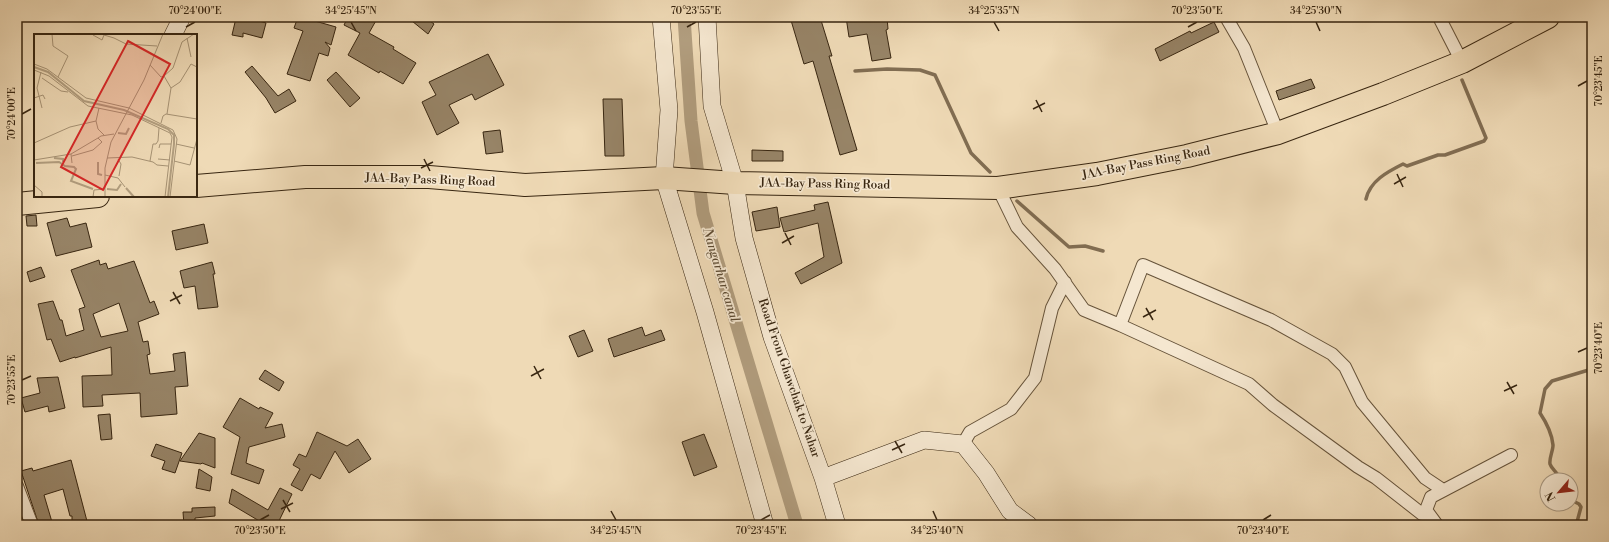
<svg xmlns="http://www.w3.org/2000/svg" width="1609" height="542" viewBox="0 0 1609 542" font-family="'Libre Bodoni',serif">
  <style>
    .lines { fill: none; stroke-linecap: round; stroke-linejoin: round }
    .stream { stroke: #816d52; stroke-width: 3.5 }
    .canal { stroke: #b19d7e; stroke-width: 13 }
    .building { fill: #978467; stroke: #382611; fill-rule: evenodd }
    .street-casing { stroke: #66533a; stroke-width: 14 }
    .secondary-casing { stroke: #382611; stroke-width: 18 }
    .highway-casing { stroke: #382611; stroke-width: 24 }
    .street { stroke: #f5e7d0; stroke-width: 12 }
    .secondary { stroke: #f5e7d0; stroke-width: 17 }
    .highway { stroke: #efdab6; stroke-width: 22 }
    .ticks { fill: none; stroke: #382611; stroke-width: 1.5 }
    .labels { text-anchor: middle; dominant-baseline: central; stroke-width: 3.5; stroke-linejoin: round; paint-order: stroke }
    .street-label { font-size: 12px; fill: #382611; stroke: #f5e7d0 }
    .water-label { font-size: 13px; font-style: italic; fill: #5c4a32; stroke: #f5e7d0 }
    .inset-river { fill: none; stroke: #b19d7e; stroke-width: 2 }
    .inset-road { fill: none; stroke: #a69274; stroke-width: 1 }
    .view { fill: #d62828; fill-opacity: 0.15; stroke: #d62828; stroke-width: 2 }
    .inset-edge { fill: none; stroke: #382611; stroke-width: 2 }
    .neatline { fill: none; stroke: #382611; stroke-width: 1.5 }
    .ticks-label { font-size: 10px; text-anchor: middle; fill: #382611 }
  </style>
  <rect width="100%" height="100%" fill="#efdab6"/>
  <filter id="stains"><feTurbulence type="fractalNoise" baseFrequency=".005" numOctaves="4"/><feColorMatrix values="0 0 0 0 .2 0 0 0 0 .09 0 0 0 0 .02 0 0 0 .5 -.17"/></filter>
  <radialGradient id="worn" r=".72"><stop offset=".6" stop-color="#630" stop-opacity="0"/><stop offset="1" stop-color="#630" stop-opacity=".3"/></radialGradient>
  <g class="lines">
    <!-- stream -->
    <path class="stream" d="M855 71 887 69 920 70 935 75 971 153 990 172
      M1366 199C1370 181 1387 172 1403 164L1407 166 1438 155H1445L1484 141 1486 138 1462 80
      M1017 201 1069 247 1085 246 1103 251
      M1560 480C1559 473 1552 470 1550 464 1549 458 1553 451 1553 445 1552 434 1546 422 1540 413L1545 389 1552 381 1592 369
      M1571 500 1579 504 1581 507 1577 522 1573 525"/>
    <!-- canal -->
    <path class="canal" d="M684 17 691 121 703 213 797 525"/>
  </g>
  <!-- building -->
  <path class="building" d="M298 17H317L315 21 336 27 331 45 325 42 330 48 328 56 319 53 310 81 287 74 303 31 294 28Z
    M348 17H378L369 33 394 47 393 49 416 63 403 84 380 71 379 73 348 55 360 33 344 25Z
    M407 17H425L434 24 428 34Z
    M790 17H820L832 56H829L857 150 840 155 813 61 804 64Z
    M846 17H887L888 29 886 30 891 58 872 61 867 34 849 37Z
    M236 18 252 21 253 19 266 23 262 38 243 33V37L232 35Z
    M1214 22 1219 32 1160 61 1155 49 1190 31 1191 33Z
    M488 54 504 85 475 100 472 94 449 105 459 123 437 135 422 102 436 95 429 82Z
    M252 66 278 96 289 89 296 101 275 113 266 98 245 72Z
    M336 72 360 98 350 107 327 80Z
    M1311 79 1315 88 1279 100 1276 91Z
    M603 99H622L624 156H605Z
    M500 130 503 152 486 154 483 132Z
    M752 150 783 151V161H752Z
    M828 202 842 263 801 284 795 273 824 257 818 223 784 232 780 218 815 210 814 205Z
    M777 207 780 227 756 231 752 212Z
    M36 215 37 226H27L26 216Z
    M67 218 70 227 86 223 92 247 56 256 47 223Z
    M204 224 208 243 176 250 172 231Z
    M99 260 100 265 106 263 108 269 134 261 150 303 154 301 159 314 138 322 143 342 148 341 150 354 147 355 150 374 175 371 173 354 185 352 188 386 175 387 177 414 141 417 140 393 102 395 103 406 83 407 82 376 112 375 111 347 75 358V357L60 362 51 339 47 340 38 304 53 301 60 320H62L66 336 84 330 79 309 85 307 71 270ZM119 303 128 331 101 337 93 314Z
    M212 262 215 274H213L218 307 198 309 195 286 184 288 180 271Z
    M41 267 45 277 30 282 27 272Z
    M642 327 645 336 661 330 665 340 614 357 608 339Z
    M584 330 593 351 578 357 569 336Z
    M265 370 284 382 279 391 259 379Z
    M58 377 65 408 49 412 48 406 25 412 21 398 40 393 37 378Z
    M240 398 259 409 260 407 273 413 265 428 282 424 285 437 249 447 246 463 264 470 259 484 231 474 240 437 223 427Z
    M110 414 112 439 101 440 98 415Z
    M317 432 347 446 358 439 371 459 349 473 335 451 320 479 311 474 302 491 291 485 300 469 293 465 299 454 306 457Z
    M199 433 215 438V468L202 463 201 464 180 461Z
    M704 434 717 467 694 476 682 442Z
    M156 444 182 453 175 473 162 469 165 461 151 456Z
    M71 460 88 525H72V516H70L63 489 44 495 52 522 39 525 21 471 32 468 33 471Z
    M199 469 212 477 210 491 196 488Z
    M280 488 292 494 277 525H259L261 522 229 503 232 489 268 510Z
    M215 507V516L195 518V525H184L183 512H192V508Z"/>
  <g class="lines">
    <defs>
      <path id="street" d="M1226 17 1244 48 1278 133
        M1439 17 1462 62
        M998 188 1017 227 1055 269 1084 310 1120 325 1143 265 1271 320 1332 354 1345 367 1362 402 1425 478 1443 490
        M1120 325 1249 384 1273 405 1358 467 1376 478 1422 514H1428
        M963 444 970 432 1011 409 1035 378 1052 308 1065 282
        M17 486 32 525
        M1437 525 1426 510 1431 497 1511 455"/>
      <path id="secondary" d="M661 17 669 110 664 178 705 312 765 525
        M707 17 712 106 735 183 744 238 772 337 823 478 837 525
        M173 35 180 21V17
        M823 478 924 440 963 444 986 473 1010 511 1029 525"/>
      <path id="highway" d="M196 186 305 177H429L525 185 664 178 735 183 998 188 1097 174 1187 156 1278 133 1383 94 1462 62 1548 17
        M17 204 98 196"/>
    </defs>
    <!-- street casing -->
    <use href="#street" class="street-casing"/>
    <!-- secondary casing -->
    <use href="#secondary" class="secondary-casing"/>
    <!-- highway casing -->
    <use href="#highway" class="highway-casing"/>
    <!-- street -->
    <use href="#street" class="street"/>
    <!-- secondary -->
    <use href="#secondary" class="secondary"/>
    <!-- highway -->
    <use href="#highway" class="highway"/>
  </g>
  <!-- ticks -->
  <path class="ticks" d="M351 22 356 31M994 22 999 31M1316 22 1320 31M186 27 195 22M687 27 696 22M1188 27 1197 22M1578 86 1587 81M1036 100 1042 112M1033 109 1045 103M22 114 31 109M424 159 430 171M421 168 433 162M1397 174 1403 187M1394 184 1406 177M785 233 791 245M782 243 794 236M173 292 180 304M170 301 182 295M1146 308 1153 320M1143 317 1156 310M1578 352 1587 348M534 366 541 379M531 376 544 369M22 380 31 376M1507 382 1514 394M1504 391 1517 385M895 441 902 453M892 450 905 444M283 500 290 512M281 509 293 503M611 511 616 520M933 511 937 520M260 520 269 515M761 520 770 515M1263 520 1271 515"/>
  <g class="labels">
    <!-- street labels -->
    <g class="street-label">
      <text transform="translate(1146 163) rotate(-11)">JAA-Bay Pass Ring Road</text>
      <text transform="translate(430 180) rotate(2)">JAA-Bay Pass Ring Road</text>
      <text transform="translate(825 184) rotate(1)">JAA-Bay Pass Ring Road</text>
      <text transform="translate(789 378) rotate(71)">Road From Ghawchak to Nahar</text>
    </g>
    <!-- water labels -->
    <g class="water-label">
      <text transform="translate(721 275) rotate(73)">Nangarhar canal</text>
    </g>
  </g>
  <!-- overview -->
  <g transform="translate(34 34)">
    <rect width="163" height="163" fill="#efdab6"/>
    <path class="inset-river" d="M0 33 14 38 50 67 90 76 134 95 140 101V110L134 163M84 99 92 100 95 94M20 124 29 125V128M64 128V140L68 141M2 129 25 128 31 132 40 133 42 135 37 147 59 155M92 154 100 163M73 155 83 156 87 150"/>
    <path class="inset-road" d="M18 0 19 12 34 22 24 43M59 1 68 6 70 1 80 4 92 10 123 12M153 4 157 23M0 30 13 35 52 64 95 74 139 96 143 105 136 163M116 31 127 43 130 42 139 34 148 8 160 0M0 36 15 42 54 72 98 81 136 99 138 103 131 163M7 38 3 54 8 74M130 42 137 54 133 80M8 44 27 57 34 58M137 54 146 48 157 30 163 33M0 64 9 61 11 65M62 87 64 95 70 101M127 89 129 82 132 80 163 85M0 109 36 93 62 87 65 74M142 110 160 114M125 114 126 110H137M37 120 64 104M38 122 59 116 68 108 64 104 67 102 80 100M73 124 98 123 119 128 123 131 134 132M84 125 87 130 85 142M124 125 136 126M0 126 37 120 38 129M116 127 119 110H122L124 107 125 94M140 127 156 131 163 105M71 141 84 144 91 153M0 151 8 158V163M59 163 60 156 71 155M71 163V134L77 108 110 46 129 0"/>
    <path class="view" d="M94 7 136 30 69 156 27 133Z"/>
    <rect width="163" height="163" class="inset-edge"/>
  </g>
  <!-- margin -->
  <rect width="1609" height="542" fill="none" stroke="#efdab6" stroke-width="44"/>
  <!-- north arrow -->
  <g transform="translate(1559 492) rotate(242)"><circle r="19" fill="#f5e7d0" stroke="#a99a84"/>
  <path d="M0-3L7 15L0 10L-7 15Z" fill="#8f2418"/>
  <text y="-6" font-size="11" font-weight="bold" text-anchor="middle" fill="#382611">N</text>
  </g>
  <rect x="22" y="22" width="1565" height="498" class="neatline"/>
  <g class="ticks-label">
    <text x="195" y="14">70°24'00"E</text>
    <text x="351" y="14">34°25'45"N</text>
    <text x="696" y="14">70°23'55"E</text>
    <text x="994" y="14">34°25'35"N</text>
    <text x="1197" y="14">70°23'50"E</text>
    <text x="1316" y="14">34°25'30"N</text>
    <text transform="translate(1598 81) rotate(-90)" y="4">70°23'45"E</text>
    <text transform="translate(11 114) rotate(-90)" y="4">70°24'00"E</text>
    <text transform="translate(1598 348) rotate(-90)" y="4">70°23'40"E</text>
    <text transform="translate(11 380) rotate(-90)" y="4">70°23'55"E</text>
    <text x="260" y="534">70°23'50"E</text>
    <text x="616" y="534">34°25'45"N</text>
    <text x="761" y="534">70°23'45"E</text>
    <text x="937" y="534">34°25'40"N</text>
    <text x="1263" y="534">70°23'40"E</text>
  </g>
  <rect width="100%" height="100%" filter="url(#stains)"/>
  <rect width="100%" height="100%" fill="url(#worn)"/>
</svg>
